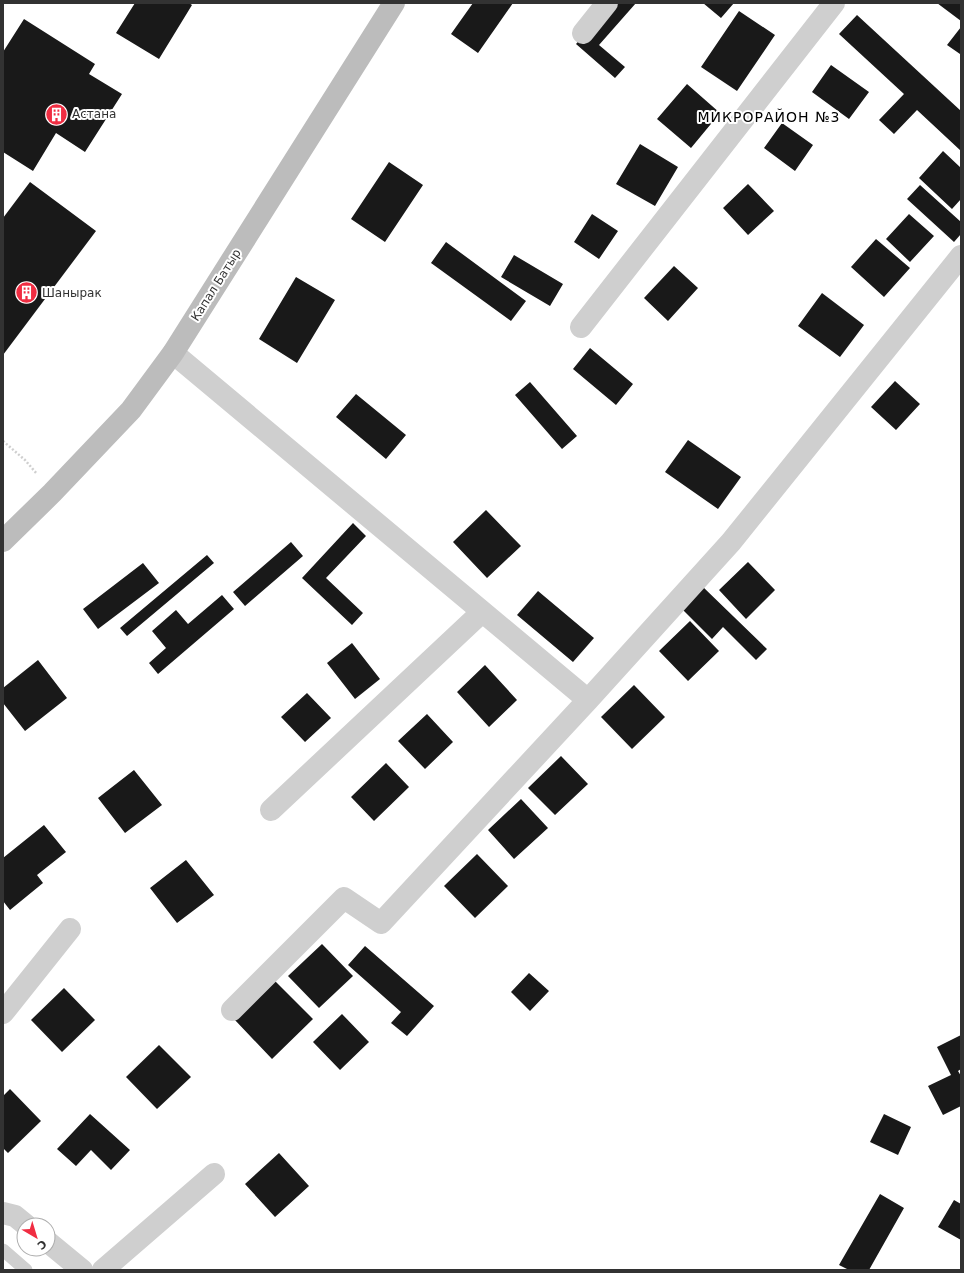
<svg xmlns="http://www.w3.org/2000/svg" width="964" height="1273" viewBox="0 0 964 1273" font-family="'DejaVu Sans',sans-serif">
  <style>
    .building { fill: #191919 }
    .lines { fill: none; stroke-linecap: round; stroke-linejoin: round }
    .path { stroke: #cfcfcf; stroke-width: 2.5; stroke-dasharray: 2 2; stroke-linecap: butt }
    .lane { stroke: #cfcfcf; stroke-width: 13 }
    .street { stroke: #cfcfcf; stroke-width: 22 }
    .secondary { stroke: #bcbcbc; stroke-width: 22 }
    .labels { text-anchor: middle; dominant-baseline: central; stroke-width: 4; stroke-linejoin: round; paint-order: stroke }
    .poi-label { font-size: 12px; fill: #323232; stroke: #fff; text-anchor: start }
    .street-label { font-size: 12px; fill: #323232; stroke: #fff }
    .quarter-label { font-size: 14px; letter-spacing: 1px; fill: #000; stroke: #fff }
  </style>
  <rect width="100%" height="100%" fill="#fff"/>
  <!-- building -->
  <path class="building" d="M135 3H189L192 5 159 59 116 33Z
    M473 3H513L478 53 451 34Z
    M612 3H636L599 45 625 67 615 78 576 44Z
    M703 3H734L721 18Z
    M937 3H961V21Z
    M739 11 775 35 737 91 701 67Z
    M857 15 961 111V151L917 110 894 134 879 120 904 94 839 34Z
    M24 19 95 64 89 74 122 94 85 152 56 133 33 171 3 152V52Z
    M961 27V53L960 54 947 45Z
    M831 65 869 92 849 119 812 92Z
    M687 84 720 113 691 148 657 119Z
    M782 123 813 145 795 171 764 148Z
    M640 144 678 167 655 206 616 184Z
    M943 151 961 168V199L952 209 919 178Z
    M389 162 423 185 385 242 351 219Z
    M30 182 96 231 3 355V218Z
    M748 184 774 211 748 235 723 208Z
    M920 185 961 222V234L954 242 907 199Z
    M592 214 618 231 599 259 574 242Z
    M909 214 934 236 910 262 886 239Z
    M876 239 910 268 884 297 851 267Z
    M446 242 526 301 511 321 431 263Z
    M514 255 563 284 550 306 501 277Z
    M674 266 698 288 668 321 644 298Z
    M296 277 335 300 297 363 259 339Z
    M822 293 864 325 840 357 798 326Z
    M590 348 633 384 616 405 573 369Z
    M895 381 920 404 896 430 871 407Z
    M530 382 577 436 562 449 515 395Z
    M356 394 406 435 386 459 336 417Z
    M688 440 741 477 718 509 665 472Z
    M486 510 521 546 487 578 453 542Z
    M353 523 366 536 326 578 363 613 352 625 302 578Z
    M291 542 303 556 245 606 233 592Z
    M207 555 214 563 127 636 120 628Z
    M748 562 775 590 746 619 719 590Z
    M143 563 159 583 98 629 83 609Z
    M703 587 767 649 756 660 723 627 712 639 682 609Z
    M538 591 594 638 573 662 517 615Z
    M222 595 234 609 158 674 149 663 166 648 152 631 176 610 188 624Z
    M690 621 719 651 688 681 659 651Z
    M352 643 380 679 355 699 327 663Z
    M38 660 67 698 25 731 3 703V688Z
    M485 665 517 700 489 727 457 692Z
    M634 685 665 717 632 749 601 717Z
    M307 693 331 718 305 742 281 717Z
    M427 714 453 742 425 769 398 741Z
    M561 756 588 784 555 815 528 788Z
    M386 763 409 787 374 821 351 797Z
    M134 770 162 805 125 833 98 798Z
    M521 799 548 828 514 859 488 830Z
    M44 825 66 852 37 875 43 883 10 910 3 901V858Z
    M477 854 508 886 475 918 444 886Z
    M186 860 214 895 177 923 150 888Z
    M322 944 353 976 319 1008 288 976Z
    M365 946 434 1006 407 1036 391 1023 401 1012 348 965Z
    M529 973 549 991 530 1011 511 992Z
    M274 980 313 1019 272 1059 234 1019Z
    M64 988 95 1020 62 1052 31 1020Z
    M342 1014 369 1042 340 1070 313 1042Z
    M961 1035V1069L958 1071 961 1076V1106L943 1115 928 1086 951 1075 937 1047Z
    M159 1045 191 1077 157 1109 126 1077Z
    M10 1089 41 1121 8 1153 3 1148V1096Z
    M90 1114 130 1150 111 1170 91 1150 76 1166 57 1149Z
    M884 1114 911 1127 898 1155 870 1142Z
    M279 1153 309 1186 275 1217 245 1184Z
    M880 1194 904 1208 869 1270H849L839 1265Z
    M954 1200 961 1204V1240L938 1227Z"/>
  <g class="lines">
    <!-- path -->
    <path class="path" d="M3 441 25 460 37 474"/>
    <!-- lane -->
    <path class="lane" d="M3 1250 26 1270"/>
    <!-- street -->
    <path class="street" d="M583 33 607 3
      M581 327 834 3
      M173 353 588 700
      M271 810 482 612
      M232 1010 344 898 381 923 588 700 731 542 961 256
      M3 1013 70 929
      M3 1213 15 1216 26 1225
      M48 1242 82 1270
      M103 1270 214 1174"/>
    <!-- secondary -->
    <path class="secondary" d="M3 541 52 493 131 410 173 353 394 3"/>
  </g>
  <!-- icons -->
  <defs>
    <symbol id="building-disc" viewBox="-11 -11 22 22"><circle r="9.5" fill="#f02d42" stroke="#fff"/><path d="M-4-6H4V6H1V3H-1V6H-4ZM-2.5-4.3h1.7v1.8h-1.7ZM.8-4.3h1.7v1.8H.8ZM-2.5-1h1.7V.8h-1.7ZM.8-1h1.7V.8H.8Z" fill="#fff"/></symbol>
  </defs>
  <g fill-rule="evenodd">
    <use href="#building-disc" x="44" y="102" width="25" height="25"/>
    <use href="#building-disc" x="14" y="280" width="25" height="25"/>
  </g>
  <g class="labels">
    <!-- poi labels -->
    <g class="poi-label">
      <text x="72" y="114">Астана</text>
      <text x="42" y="293">Шанырак</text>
    </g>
    <!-- street labels -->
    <g class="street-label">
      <text transform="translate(216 285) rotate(-58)">Капал Батыр</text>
    </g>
    <!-- quarter labels -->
    <g class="quarter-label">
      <text x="769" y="117">МИКРОРАЙОН №3</text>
    </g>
  </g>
  <!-- border -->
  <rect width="964" height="1273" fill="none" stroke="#323232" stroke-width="8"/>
  <!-- north arrow -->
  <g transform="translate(36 1237) rotate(142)"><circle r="19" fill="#ffffff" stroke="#adadad"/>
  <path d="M0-3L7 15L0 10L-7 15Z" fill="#f02d42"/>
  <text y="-6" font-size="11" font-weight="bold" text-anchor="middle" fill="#323232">С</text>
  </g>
</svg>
